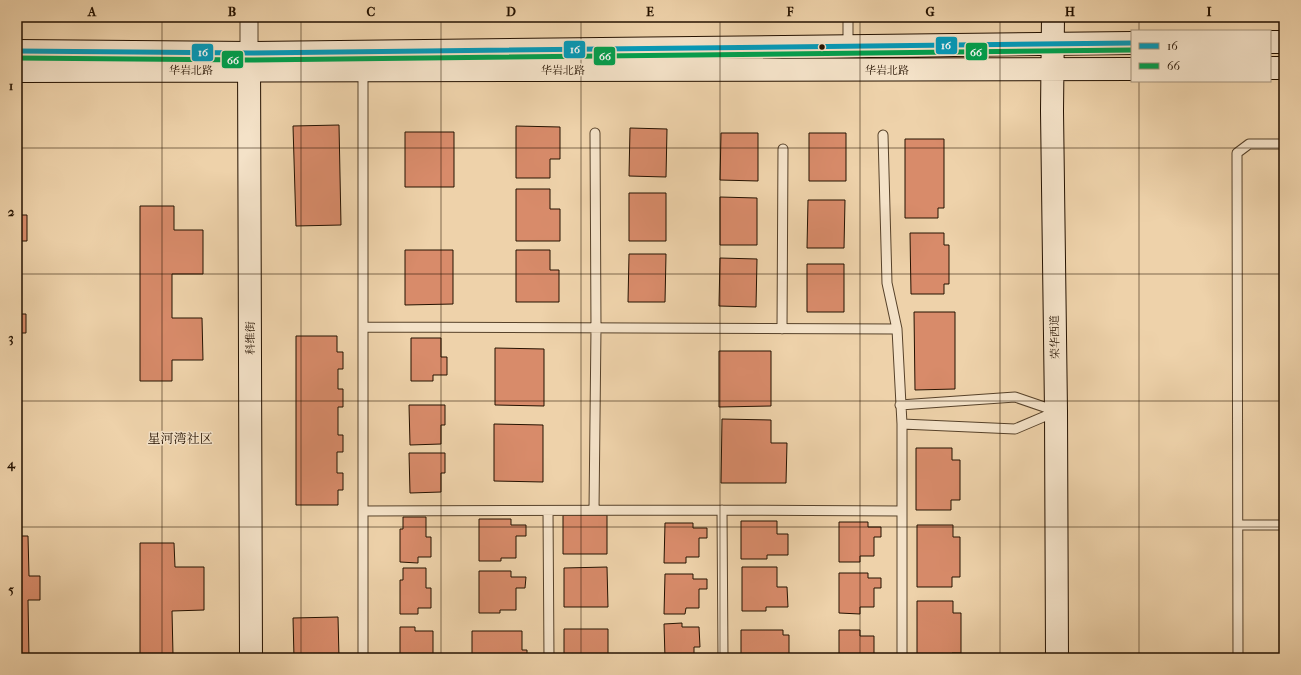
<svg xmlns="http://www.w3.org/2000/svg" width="1301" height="675" viewBox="0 0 1301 675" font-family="'IM FELL French Canon','Noto Serif SC',serif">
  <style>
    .building { fill: #d88b6a; stroke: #251200 }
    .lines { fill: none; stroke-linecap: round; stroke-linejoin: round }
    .lane-casing { stroke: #57422a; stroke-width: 11 }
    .street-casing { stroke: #57422a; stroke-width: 19 }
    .secondary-casing { stroke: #251200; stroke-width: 24 }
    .lane { stroke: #f4e2c8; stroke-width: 9 }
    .street { stroke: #f4e2c8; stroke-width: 17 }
    .secondary { stroke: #f4e2c8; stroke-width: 22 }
    .bus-1-casing { stroke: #f4e2c8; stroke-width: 8 }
    .bus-2-casing { stroke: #f4e2c8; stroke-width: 8 }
    .bus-1 { stroke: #049ab9; stroke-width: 5 }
    .bus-2 { stroke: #029f4d; stroke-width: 5 }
    .grid { fill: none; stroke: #251200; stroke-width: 1; stroke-opacity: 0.55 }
    .bus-dot { fill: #251200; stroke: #f4e2c8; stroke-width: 1.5 }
    .labels { text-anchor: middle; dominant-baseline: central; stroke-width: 3; stroke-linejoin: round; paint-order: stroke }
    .street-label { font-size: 11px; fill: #251200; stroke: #f4e2c8 }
    .quarter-label { font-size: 13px; fill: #251200; stroke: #f4e2c8 }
    .line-badge { stroke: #f4e2c8; stroke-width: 1.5 }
    .badge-label { font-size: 11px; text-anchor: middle; font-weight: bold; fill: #fff }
    .neatline { fill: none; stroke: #251200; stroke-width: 1.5 }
    .grid-label { font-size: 13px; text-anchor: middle; font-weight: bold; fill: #251200 }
  </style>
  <rect width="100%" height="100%" fill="#eed2aa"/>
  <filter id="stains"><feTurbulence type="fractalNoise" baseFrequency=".005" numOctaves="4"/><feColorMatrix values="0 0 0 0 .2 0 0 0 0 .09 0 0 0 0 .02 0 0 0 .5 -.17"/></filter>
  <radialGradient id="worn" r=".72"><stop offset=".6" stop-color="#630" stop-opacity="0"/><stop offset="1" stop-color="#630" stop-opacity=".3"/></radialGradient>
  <!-- building -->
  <path class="building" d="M339 125 341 225 296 226 293 126Z
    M516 126 560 127V159H550V178H516Z
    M630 128 667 129 666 177 629 176Z
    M405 132H454V187H405Z
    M721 133H758V181L720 180Z
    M809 133H846V181H809Z
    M905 139H944V208H938V218H905Z
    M516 189H550V209H560V241H516Z
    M629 193H666V241H629Z
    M720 197 757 198V245H720Z
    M808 200H845L844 248H807Z
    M140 206H174V230H203V274H172V318H202L203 360H172V381H140Z
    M17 215H27V241H17Z
    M910 233H944V245H949V284H944V294H911Z
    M405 250H453V304L405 305Z
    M516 250H550V270H559V302H516Z
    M629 254H666L665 302H628Z
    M720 258 757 259 756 307 719 306Z
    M807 264H844V312H807Z
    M914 312H955V389L915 390Z
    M17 314H26V333H17Z
    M296 336H337V352H343V369H338V389H343V407H338V435H343V452H337V473H343V490H338V505H296Z
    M411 338H441V357H447V375H433V381H411Z
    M495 348 544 349V406L495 405Z
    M719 351H771V406L719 407Z
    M409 405H445V425H441V444L410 445Z
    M722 419 771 420V443H787L786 483H721Z
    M494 424 543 425V482L494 481Z
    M916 448H952V460H960V500H951V510H916Z
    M409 453H445V473H441V492L410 493Z
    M563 515H607V554H563Z
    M403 517H426V537H431V557H418V563L400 562V529H403Z
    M479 519H511V525H526V536H516V558H501V561H479Z
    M741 521H777V534H788V555H767V559H741Z
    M839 522H868V527H881V537H874V556H860V562H839Z
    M665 523H693V528H707V538H699V557H686V563H664Z
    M917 525H953V537H960V577H952V587H917Z
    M17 536H28L29 576H40V600H28L29 658H17Z
    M140 543H174L175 567H204V610L172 611 173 655H203V658H140Z
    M607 567 608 607H564V568Z
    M742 567H777V587H787L788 607H766V611H742Z
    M403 568H426V588H431V608H418V614H400V580H403Z
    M479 571H511V577H526L525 588H516V610H500V613H479Z
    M839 573H868V578H881V588H874V607H860V614L839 613Z
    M665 574H693V579H707V589H699V608H686L685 614H664Z
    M917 601H953V613H961V653H952V658H917Z
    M338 617 339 658H294L293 618Z
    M682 623V627H699L700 647H694V658H665L664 624Z
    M400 627H415V631H433V655H427V658H400Z
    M564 629H608V658H564Z
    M741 630H783V635H789V657H783V658H741Z
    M839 630H860V636H874V655H881V658H839Z
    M472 631H522V650H527V658H472Z"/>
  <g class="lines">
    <defs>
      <path id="lane" d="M848 47V17
        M363 70V658
        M883 135 887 283 897 329 902 424V658
        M363 327 897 329
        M782 329 783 149
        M900 405 1015 397 1056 411
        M902 424 1015 429 1055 412
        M594 510 596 328 595 133
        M722 510 723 658
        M363 511 722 510 902 511
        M548 511 549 658
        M1238 525H1284
        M1238 658 1237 153 1249 144H1284"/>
      <path id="street" d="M249 17V53"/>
      <path id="secondary" d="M1053 17 1052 111 1056 411 1057 658
        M1270 42H1284
        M17 51 249 53 1132 43
        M249 55 251 658
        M1270 68H1284
        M17 71 1132 69"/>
    </defs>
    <!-- lane casing -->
    <use href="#lane" class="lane-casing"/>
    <!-- street casing -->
    <use href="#street" class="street-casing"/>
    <!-- secondary casing -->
    <use href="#secondary" class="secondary-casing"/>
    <!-- lane -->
    <use href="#lane" class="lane"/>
    <!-- street -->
    <use href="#street" class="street"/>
    <!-- secondary -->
    <use href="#secondary" class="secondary"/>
    <defs>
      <path id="bus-1" d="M17 51 249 53 1132 43"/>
      <path id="bus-2" d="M17 58 249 60 1132 50"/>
    </defs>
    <!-- bus-1 casing -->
    <use href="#bus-1" class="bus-1-casing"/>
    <!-- bus-2 casing -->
    <use href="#bus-2" class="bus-2-casing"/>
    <!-- bus-1 -->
    <use href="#bus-1" class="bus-1"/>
    <!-- bus-2 -->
    <use href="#bus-2" class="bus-2"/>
  </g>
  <!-- grid -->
  <path class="grid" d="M162 17V658M301 17V658M441 17V658M581 17V658M720 17V658M860 17V658M1000 17V658M1139 17V31M1139 81V658M17 148H1284M17 274H1284M17 401H1284M17 527H1284"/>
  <!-- markers -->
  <circle class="bus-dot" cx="822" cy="47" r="3.5"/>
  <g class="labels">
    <!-- street labels -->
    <g class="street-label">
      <text x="191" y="70">华岩北路</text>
      <text x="563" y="70">华岩北路</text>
      <text x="887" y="70">华岩北路</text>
      <text transform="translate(1055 337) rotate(-91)">荣华西道</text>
      <text transform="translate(250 338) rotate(-90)">科维街</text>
    </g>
    <!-- quarter labels -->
    <g class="quarter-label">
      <text x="180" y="438">星河湾社区</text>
    </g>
  </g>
  <g class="line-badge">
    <rect x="935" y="36" width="23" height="19" rx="4" fill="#049ab9"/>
    <rect x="563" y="40" width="23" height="19" rx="4" fill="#049ab9"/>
    <rect x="965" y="42" width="23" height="19" rx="4" fill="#029f4d"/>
    <rect x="191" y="43" width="23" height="19" rx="4" fill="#049ab9"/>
    <rect x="593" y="46" width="23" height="20" rx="4" fill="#029f4d"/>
    <rect x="221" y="50" width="23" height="19" rx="4" fill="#029f4d"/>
  </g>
  <g class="badge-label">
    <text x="946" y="49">16</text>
    <text x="575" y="53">16</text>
    <text x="976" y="56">66</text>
    <text x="203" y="56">16</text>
    <text x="605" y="60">66</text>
    <text x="233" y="64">66</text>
  </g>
  <!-- margin -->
  <rect width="1301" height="675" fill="none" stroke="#eed2aa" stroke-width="44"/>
  <!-- legend -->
  <rect x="1131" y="30" width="140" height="52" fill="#f4e2c8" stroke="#a18f78"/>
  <rect x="1139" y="43" width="20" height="6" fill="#049ab9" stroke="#a18f78"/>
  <text x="1167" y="50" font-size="12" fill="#251200">16</text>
  <rect x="1139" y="63" width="20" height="6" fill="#029f4d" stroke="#a18f78"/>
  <text x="1167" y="70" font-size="12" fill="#251200">66</text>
  <rect x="22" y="22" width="1257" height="631" class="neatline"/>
  <g class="grid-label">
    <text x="92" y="16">A</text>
    <text x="232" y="16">B</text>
    <text x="371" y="16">C</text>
    <text x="511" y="16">D</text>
    <text x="650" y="16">E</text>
    <text x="790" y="16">F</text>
    <text x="930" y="16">G</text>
    <text x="1070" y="16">H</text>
    <text x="1209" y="16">I</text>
    <text x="11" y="90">1</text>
    <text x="11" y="216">2</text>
    <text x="11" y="342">3</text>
    <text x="11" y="468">4</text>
    <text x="11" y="594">5</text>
  </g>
  <rect width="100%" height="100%" filter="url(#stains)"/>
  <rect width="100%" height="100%" fill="url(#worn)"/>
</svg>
